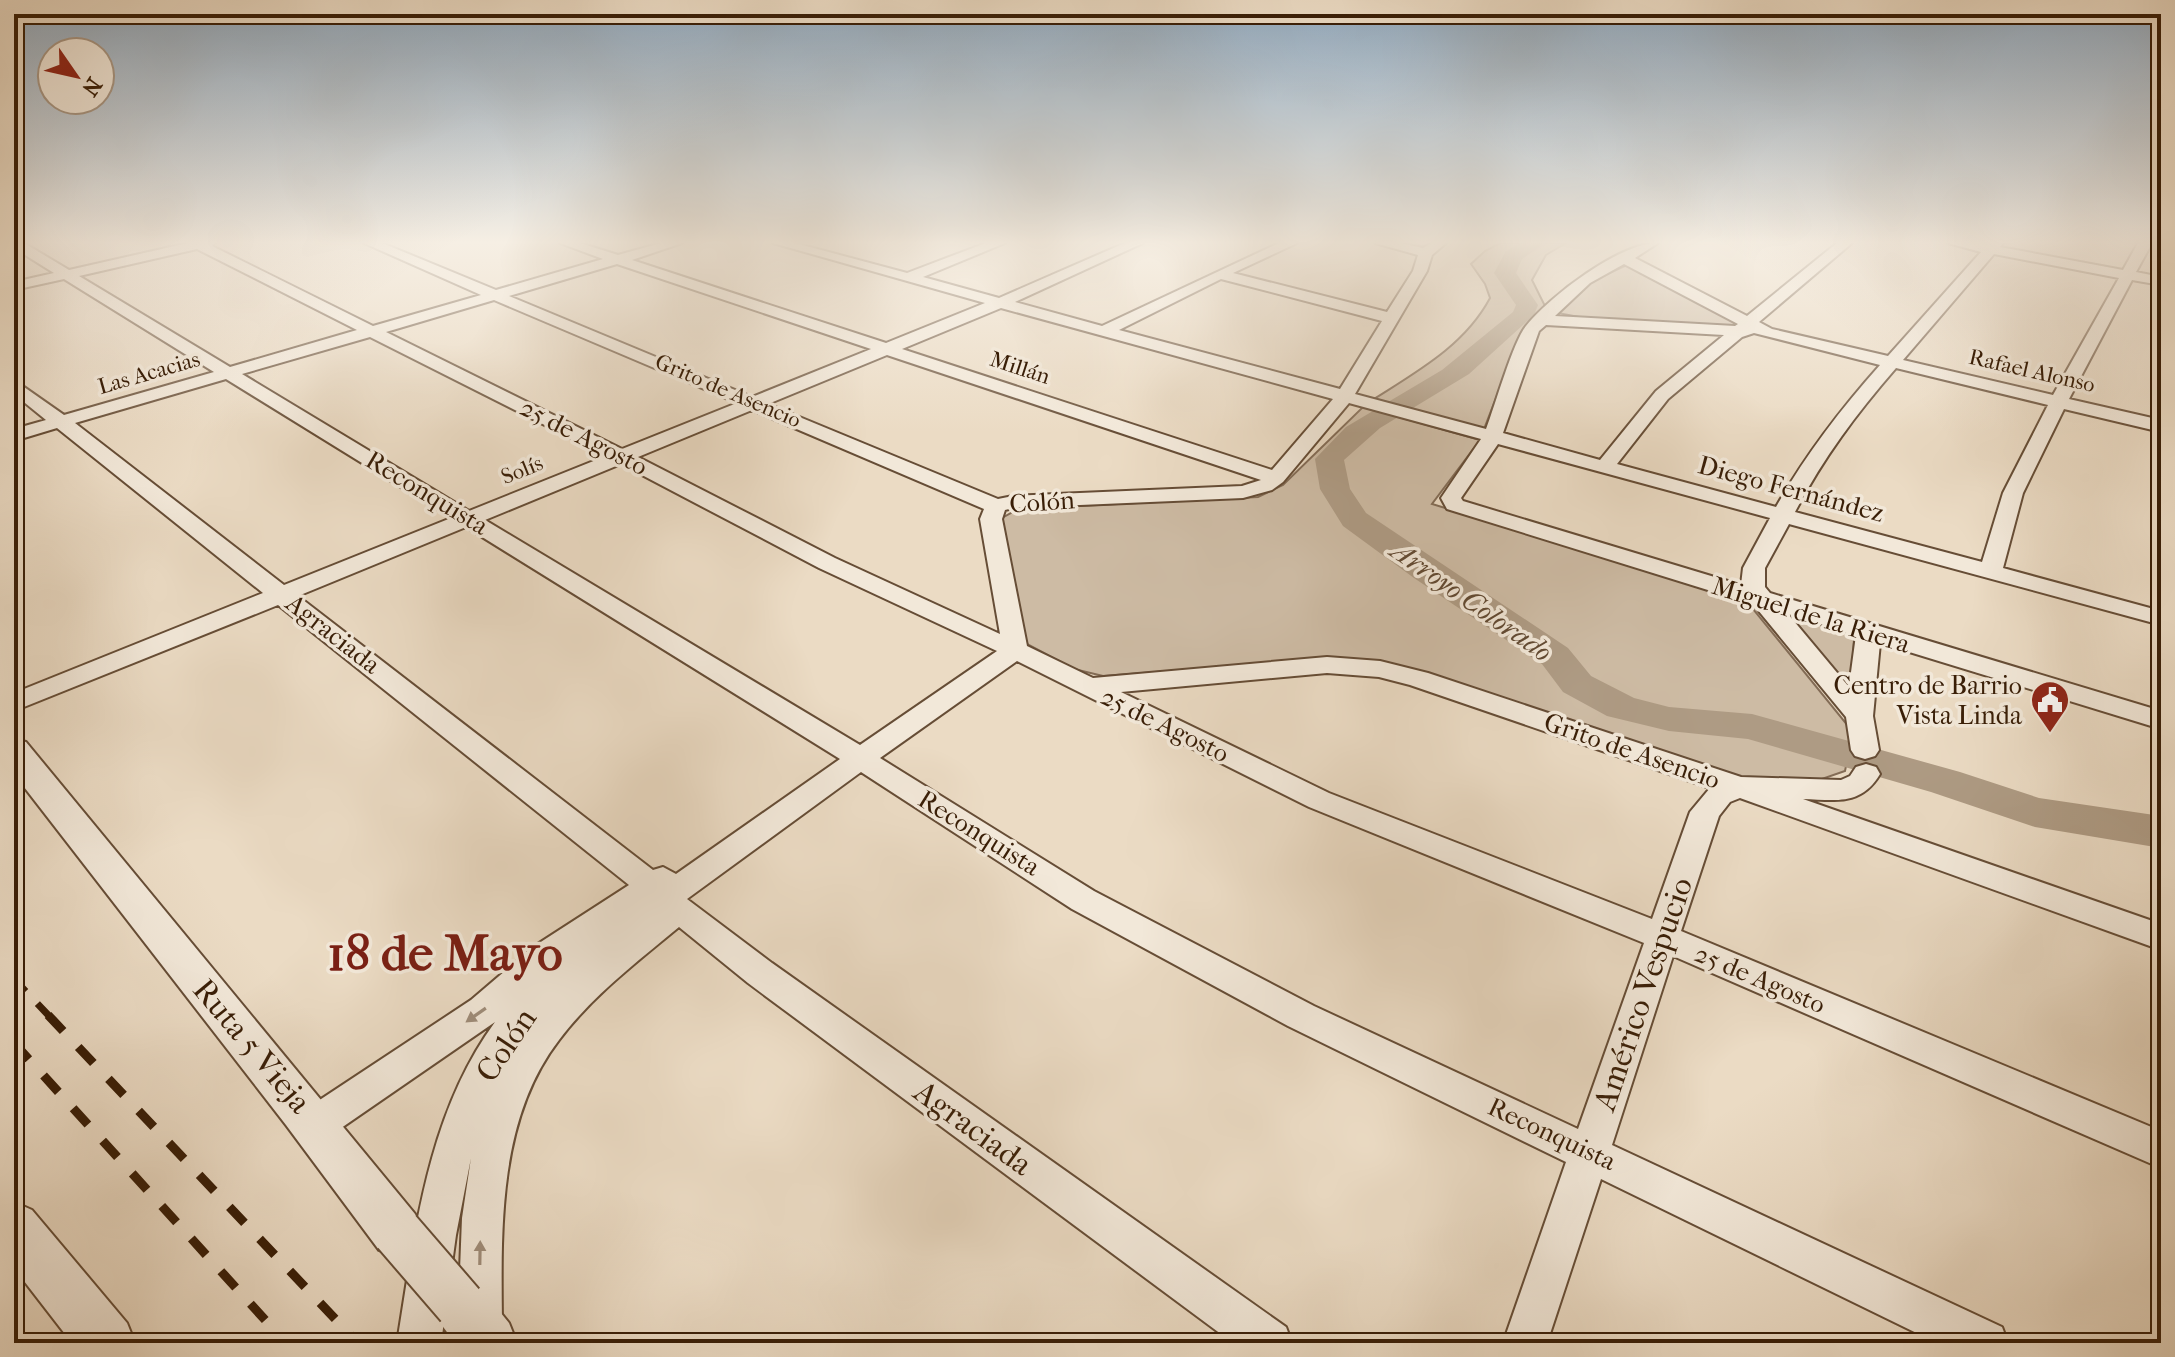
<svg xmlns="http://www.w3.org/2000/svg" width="2175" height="1357" viewBox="0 0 2175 1357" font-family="'IM FELL French Canon',serif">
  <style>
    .green { fill: #cdbba4; stroke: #836c56; stroke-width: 2 }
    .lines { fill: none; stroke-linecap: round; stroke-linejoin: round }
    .river { fill: #ae9b84; fill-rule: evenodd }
    .minor-casing { stroke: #664d36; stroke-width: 4 }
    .tertiary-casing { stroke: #664d36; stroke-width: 4 }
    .minor { fill: #f2e8d9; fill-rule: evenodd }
    .tertiary { fill: #f2e8d9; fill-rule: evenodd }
    .rail-far1 { stroke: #391e07; stroke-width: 7; stroke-dasharray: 17 17; stroke-linecap: butt }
    .rail { stroke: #391e07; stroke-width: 9; stroke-dasharray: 22 22; stroke-linecap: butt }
    .tertiary-bridge-casing { stroke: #664d36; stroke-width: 53; stroke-linecap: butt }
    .tertiary-bridge { stroke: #f2e8d9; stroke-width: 49 }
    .oneway { fill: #9f8d7a }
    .labels { text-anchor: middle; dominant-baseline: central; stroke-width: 7; stroke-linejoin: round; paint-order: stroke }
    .far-street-label { font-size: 22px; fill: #391e07; stroke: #f2e8d9 }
    .street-label { font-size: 26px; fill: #391e07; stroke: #f2e8d9 }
    .poi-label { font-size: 26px; fill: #391e07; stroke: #f2e8d9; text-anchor: end }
    .water-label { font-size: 28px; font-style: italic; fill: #624a33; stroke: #f2e8d9 }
    .near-street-label { font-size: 32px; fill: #391e07; stroke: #f2e8d9 }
    .near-town-label { font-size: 50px; font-weight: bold; fill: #7a1f14; stroke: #f2e8d9 }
  </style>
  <rect width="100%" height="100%" fill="#ebdbc4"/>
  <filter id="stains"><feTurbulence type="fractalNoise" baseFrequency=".0025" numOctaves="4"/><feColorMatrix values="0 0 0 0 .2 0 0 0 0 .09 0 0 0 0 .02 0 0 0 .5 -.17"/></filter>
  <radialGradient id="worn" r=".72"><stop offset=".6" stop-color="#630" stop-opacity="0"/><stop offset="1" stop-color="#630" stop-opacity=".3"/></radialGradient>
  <!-- green -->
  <path class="green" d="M1500 243H1566L1546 255 1532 280 1546 308 1521 333 1484 429 1374 399C1418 371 1465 345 1490 298L1485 284 1471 264 1485 251Z
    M1627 265 1734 320 1735 326 1726 329 1589 319 1558 313 1592 281Z
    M1363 407 1480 440 1432 504 1745 599 1853 732 1845 771 1819 780 1731 779 1335 658 1103 676 1074 669 1025 643 1002 518 1018 509 1258 497 1283 485Z
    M1789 614 1852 634 1854 637 1852 681 1839 676Z"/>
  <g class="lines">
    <!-- river -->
    <path class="river" d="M1521 243H1546L1522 259 1516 273 1538 305 1534 315 1469 374 1380 428 1344 460 1350 489 1366 513 1568 648 1591 676 1634 698 1669 707 1752 714 1960 772 2039 798 2161 816V848L2035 827 1931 792 1748 739 1669 731 1607 716 1563 692 1542 664 1414 578 1343 526 1320 489 1315 459 1346 427 1442 370 1513 312 1516 305 1494 273 1506 251Z"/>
    <defs>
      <path id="minor" d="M14 243H24L69 270 188 243H215L212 246 373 326 481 295 364 243H382L496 290 603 259 560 243H580L618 255 661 243H682L632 260 886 343 985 303 773 243H795L907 273 986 243H1005L923 277 999 298 1125 243H1143L1015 302 1102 326 1279 243H1297L1233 273 1387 312 1413 271 1418 255 1375 243H1400L1423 248 1431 243H1446L1432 255 1427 271 1355 394 1486 429C1495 406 1513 342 1526 326 1549 297 1621 242 1658 243L1635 258 1747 316 1837 243H1852L1759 322 1772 329 1888 356 1981 252 1948 243H2003L2000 247 2123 270 2138 243H2152L2136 272 2161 277V285L2132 280 2069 399 2161 420V432L2064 409 2023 493 2003 568 2161 611V625L1789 524 1765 568V587L1770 593 2161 711V729L1880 643 1873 716 1879 750 1875 756 1865 759 1855 756 1851 750 1846 717 1753 604 1447 509 1441 498 1481 439 1349 403 1283 482 1272 490 1243 498 1013 508 1005 510 1002 519 1027 646 1093 678 1327 657 1380 661 1428 673 1741 777 1841 780 1850 776 1856 767 1866 764 1876 767 1880 774C1861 806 1836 800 1803 799L2161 924V950L1740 798 1730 802 1719 816 1681 931 2161 1131V1168L1673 956 1612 1145 2002 1327 2008 1343H1937L1601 1179 1547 1343H1503L1566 1162 1288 1026 1072 909 861 772 687 899 772 963 1286 1327 1292 1343H1233L748 983 679 927C637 962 592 996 559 1040 498 1119 501 1228 502 1323L496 1339 485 1343 464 1339 458 1323 462 1218 471 1158 456 1235 441 1343H397C415 1233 427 1115 495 1022L331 1135 317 1140 303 1135 298 1123 303 1111 471 1000 533 947 629 885 278 605 14 711V693L263 593 57 428 14 441V429L46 420 14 394V380L64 415 214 372 64 279 14 290V282L54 273 14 248ZM197 249 357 330 230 367 79 276ZM1994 254 2119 278 2053 395 1903 360ZM617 264 871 349 752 397 509 296ZM1624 264 1738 324 1735 326 1555 316 1590 283ZM1221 279 1382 321 1340 389 1119 330ZM494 300 737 403 622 449 386 332ZM1001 308 1333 399 1272 470 902 349ZM1546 325 1724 335 1656 391 1600 460 1503 433 1539 331ZM1754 333 1880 365C1840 410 1806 454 1776 507L1617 464 1668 399 1742 337ZM370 337 606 456 469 511 242 374ZM887 355 1261 480 1242 486 1013 496 998 499 768 404ZM1896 368 2048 405 2003 493 1982 562 1795 512C1823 458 1856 414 1896 368ZM226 379 451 518 284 585 75 423ZM752 410 984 509 980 519 1000 634 835 558 638 457ZM1498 444 1770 518 1743 568 1741 585 1463 501 1461 498ZM621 464 819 568 997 651 860 745 485 520ZM466 527 840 759 676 874 663 867 653 870 298 596ZM1788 614 1856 635 1849 687ZM1017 661 1309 807 1644 943 1578 1129 1314 1006 1094 891 880 758ZM1327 673 1379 677 1410 685 1710 788 1690 812 1652 919 1329 793 1121 692Z"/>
      <path id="tertiary" d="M14 739 26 742 415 1214 423 1232 415 1250 397 1257 379 1250 286 1125 14 774Z
        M14 1202 32 1210 127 1323 135 1343H72L14 1268Z
        M460 1278 479 1286 509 1323 517 1343H455L441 1324 433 1305 441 1286Z"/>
    </defs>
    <!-- minor casing -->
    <use href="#minor" class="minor-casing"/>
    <!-- tertiary casing -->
    <use href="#tertiary" class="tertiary-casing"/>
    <!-- minor -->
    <use href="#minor" class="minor"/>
    <!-- tertiary -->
    <use href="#tertiary" class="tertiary"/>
    <!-- rail-far1 -->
    <path class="rail-far1" d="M14 979 50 1017"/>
    <!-- rail -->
    <path class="rail" d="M48 1015 358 1343
      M14 1043 286 1343"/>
    <defs>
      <path id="tertiary-bridge" d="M397 1232 460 1305"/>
    </defs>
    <!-- tertiary-bridge casing -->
    <use href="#tertiary-bridge" class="tertiary-bridge-casing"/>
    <!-- tertiary-bridge -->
    <use href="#tertiary-bridge" class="tertiary-bridge"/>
  </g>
  <!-- one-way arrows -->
  <defs><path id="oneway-solid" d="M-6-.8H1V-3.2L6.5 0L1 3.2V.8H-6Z" transform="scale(2)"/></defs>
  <g class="oneway">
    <use href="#oneway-solid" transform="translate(476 1015) rotate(145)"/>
    <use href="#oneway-solid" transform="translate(480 1253) rotate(-89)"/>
  </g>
  <!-- sky -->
  <linearGradient id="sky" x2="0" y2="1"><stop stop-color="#91aac0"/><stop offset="0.56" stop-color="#f6efe4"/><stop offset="1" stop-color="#f6efe4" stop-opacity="0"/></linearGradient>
  <rect width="2175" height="433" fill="url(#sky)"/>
  <!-- icons -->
  <defs>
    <symbol id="civic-pin" viewBox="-11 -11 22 30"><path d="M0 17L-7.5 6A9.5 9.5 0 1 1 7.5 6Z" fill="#8f2418" stroke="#f2e8d9"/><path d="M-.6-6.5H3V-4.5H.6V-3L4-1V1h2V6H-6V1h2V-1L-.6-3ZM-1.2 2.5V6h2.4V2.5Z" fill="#fff"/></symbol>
  </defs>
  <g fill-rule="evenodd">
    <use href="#civic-pin" x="2028" y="678" width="44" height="60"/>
  </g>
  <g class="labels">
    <!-- far-street labels -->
    <g class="far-street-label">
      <text transform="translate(1020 368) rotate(18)">Millán</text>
      <text transform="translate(2032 371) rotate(13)">Rafael Alonso</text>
      <text transform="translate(149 373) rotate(-16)">Las Acacias</text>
      <text transform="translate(728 391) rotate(23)">Grito de Asencio</text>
      <text transform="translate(522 470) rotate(-22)">Solís</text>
    </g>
    <!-- street labels -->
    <g class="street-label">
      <text transform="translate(584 437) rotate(27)">25 de Agosto</text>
      <text transform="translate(1791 489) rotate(15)">Diego Fernández</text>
      <text transform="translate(427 493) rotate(31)">Reconquista</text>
      <text transform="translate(1042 502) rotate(-4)">Colón</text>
      <text transform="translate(1811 615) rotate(17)">Miguel de la Riera</text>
      <text transform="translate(333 634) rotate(38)">Agraciada</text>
      <text transform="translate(1165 725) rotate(26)">25 de Agosto</text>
      <text transform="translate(1632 751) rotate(19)">Grito de Asencio</text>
      <text transform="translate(979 833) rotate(32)">Reconquista</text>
      <text transform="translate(1760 979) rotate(23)">25 de Agosto</text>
      <text transform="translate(1552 1134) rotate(25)">Reconquista</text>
    </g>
    <!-- poi labels -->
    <g class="poi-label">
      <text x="2022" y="685">Centro de Barrio<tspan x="2022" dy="30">Vista Linda</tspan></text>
    </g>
    <!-- water labels -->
    <g class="water-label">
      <text transform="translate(1472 601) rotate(35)">Arroyo Colorado</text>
    </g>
    <!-- near-street labels -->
    <g class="near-street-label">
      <text transform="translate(1643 994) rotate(-71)">Américo Vespucio</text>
      <text transform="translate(506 1045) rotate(-56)">Colón</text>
      <text transform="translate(252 1046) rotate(50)">Ruta 5 Vieja</text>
      <text transform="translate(973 1128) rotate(36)">Agraciada</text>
    </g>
    <!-- near-town labels -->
    <g class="near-town-label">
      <text x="445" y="953">18 de Mayo</text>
    </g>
  </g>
  <!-- margin -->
  <rect width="2175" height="1357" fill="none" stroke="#ebdbc4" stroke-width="48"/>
  <rect x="16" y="16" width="2143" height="1325" fill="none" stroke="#391e07" stroke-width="4"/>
  <rect x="24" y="24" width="2127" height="1309" fill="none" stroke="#391e07" stroke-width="2"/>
  <!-- north arrow -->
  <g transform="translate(76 76) rotate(124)"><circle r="38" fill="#f2e8d9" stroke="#a89785" stroke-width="2"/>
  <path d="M0-6L14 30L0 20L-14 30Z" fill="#8f2418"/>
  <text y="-12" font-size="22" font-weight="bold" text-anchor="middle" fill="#391e07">N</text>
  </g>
  <rect width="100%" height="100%" filter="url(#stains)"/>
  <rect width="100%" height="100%" fill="url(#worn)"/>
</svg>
